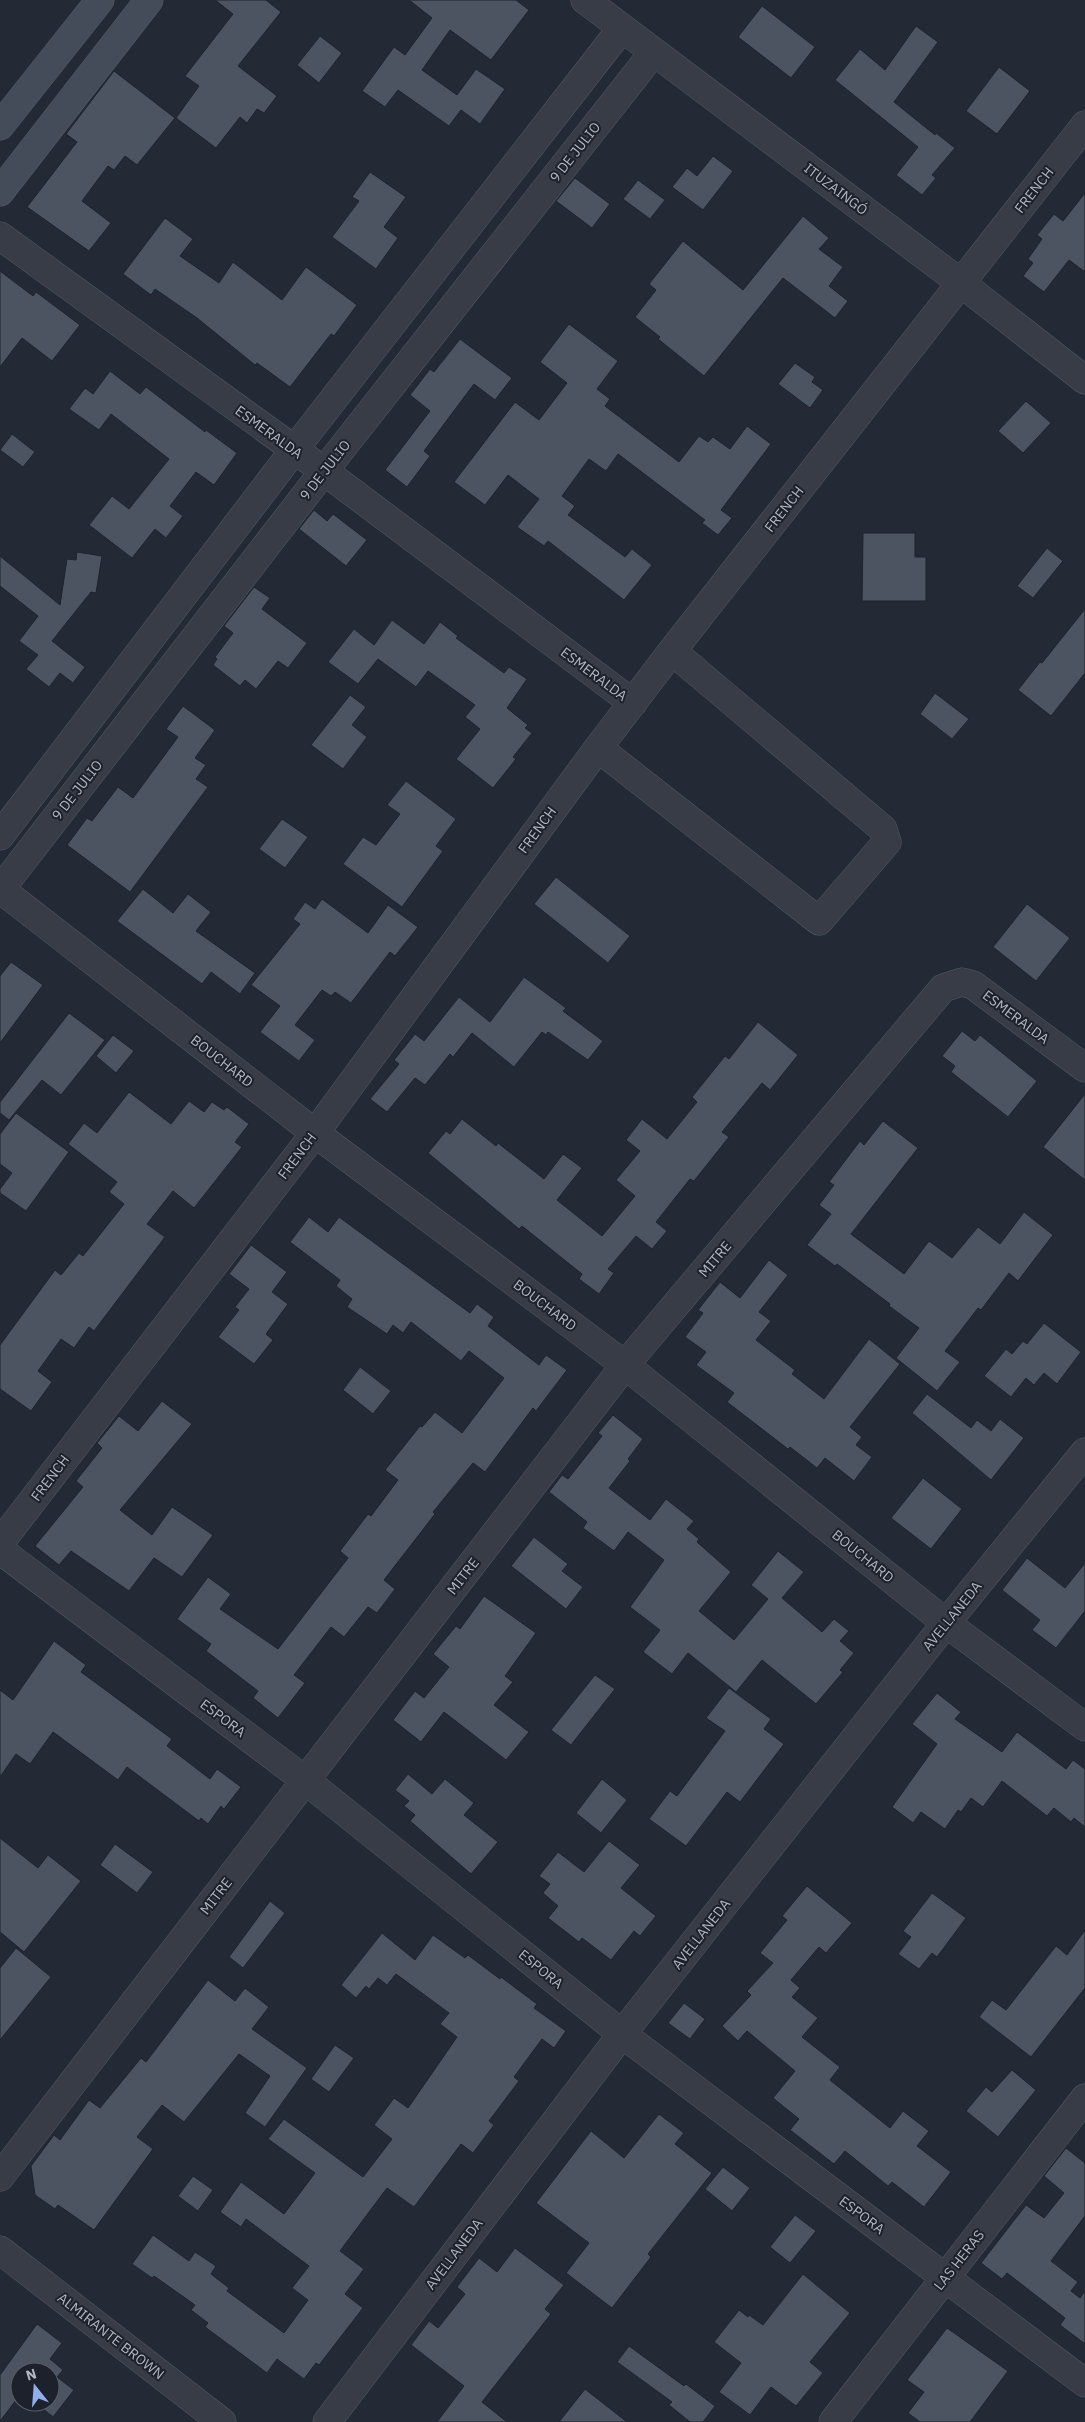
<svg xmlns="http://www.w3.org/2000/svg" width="1085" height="2422" viewBox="0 0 1085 2422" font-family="'IBM Plex Sans',sans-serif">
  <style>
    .building { fill: #4c5461; stroke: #1e232d }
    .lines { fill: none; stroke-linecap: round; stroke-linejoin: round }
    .street-casing { stroke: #545a64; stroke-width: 29 }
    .secondary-casing { stroke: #545a64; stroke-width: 29 }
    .street { stroke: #373c46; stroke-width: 28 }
    .secondary { stroke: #454c59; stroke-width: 28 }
    .labels { text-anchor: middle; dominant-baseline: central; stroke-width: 4; stroke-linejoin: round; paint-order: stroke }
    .street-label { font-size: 14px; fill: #b1b7c3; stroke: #1c212b }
  </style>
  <rect width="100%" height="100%" fill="#232a36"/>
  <!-- building -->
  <path class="building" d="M215 0H266L281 12 238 66 277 96 264 113 257 109 247 123 240 117 216 148 176 118 199 86 185 76 233 14Z
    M409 0H516L529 10 491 60 450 30 422 70 457 95 476 69 505 89 480 124 461 110 449 126 398 90 385 107 362 91 394 47 405 55 432 18Z
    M762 6 815 47 791 78 738 37Z
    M916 26 938 42 894 102 935 135 936 133 955 148 932 175 936 178 922 195 896 175 918 147 835 80 860 49 885 70Z
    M320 36 342 53 319 83 297 65Z
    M999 67 1030 91 997 134 966 111Z
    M114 71 175 118 137 165 125 156 114 170 108 166 82 201 111 223 89 251 27 207 77 142 66 134Z
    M713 156 733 171 703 210 672 187 687 168 697 176Z
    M370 172 406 197 384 227 398 238 376 269 332 237 359 201 352 197Z
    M575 178 610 204 592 228 556 201Z
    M638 180 665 200 650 219 623 199Z
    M1085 193V272L1069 260 1044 292 1023 276 1033 263 1028 259 1042 239 1037 235 1054 214 1063 221Z
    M803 216 829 238 819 249 843 267 829 286 848 301 835 318 783 278 704 376 658 339 660 337 635 317 656 290 649 284 683 241 743 290Z
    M165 218 193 239 180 256 219 283 233 262 282 300 306 267 357 305 334 336 331 334 290 387 257 363 255 365 197 318 155 289 151 295 123 274Z
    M0 271 33 296 36 292 80 325 52 361 22 338 0 367Z
    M569 324 618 361 597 389 610 399 605 406 679 462 699 436 708 442 713 437 730 449 747 426 771 444 721 510 732 518 718 535 702 523 705 520 618 454 606 471 589 459 562 496 575 506 568 515 625 557 632 549 652 565 624 600 548 541 544 546 517 527 539 499 508 475 485 505 454 482 515 402 539 420 567 383 540 362Z
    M460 339 512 378 495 400 474 384 424 451 430 456 407 487 385 470 430 411 410 395 430 369 434 372Z
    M795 363 815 377 812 382 823 390 810 408 778 384Z
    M110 371 140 394 146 387 205 432 206 430 237 453 214 485 196 472 170 506 183 516 166 538 155 529 132 558 89 525 112 496 129 509 169 459 111 414 99 430 69 409 85 388 93 394Z
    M1026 401 1051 423 1023 453 998 431Z
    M12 434 35 452 23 467 0 450Z
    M314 510 327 521 333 514 367 540 346 566 299 529Z
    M863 533H915V557H926V601H862Z
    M1047 548 1063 561 1033 598 1017 586Z
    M77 552 102 556 96 593 91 592 52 641 85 667 73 683 60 673 49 687 26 669 38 655 19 641 38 616 0 586V556L60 605 67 559 76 560Z
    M254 587 270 598 262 609 307 643 288 668 278 661 256 689 245 680 240 686 213 665 217 659 215 657 233 633 224 626Z
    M1085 609V673L1051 716 1018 690 1040 662 1042 663Z
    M392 620 424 644 440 622 458 636 456 638 504 673 509 667 527 679 507 708 528 725 525 728 532 733 513 757 516 759 493 788 456 759 480 729 465 717 475 705 428 671 416 687 378 659 358 684 328 662 354 629 374 645Z
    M935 693 969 719 952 739 920 714Z
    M350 695 366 707 352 725 367 737 343 769 311 745Z
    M183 706 215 730 195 758 206 765 196 779 208 787 130 892 67 845 87 818 92 821 118 787 133 798 178 737 166 729Z
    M406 781 456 819 436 846 443 851 402 907 343 864 363 837 376 845 400 814 387 805Z
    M282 819 308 837 285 868 259 849Z
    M556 877 630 936 608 963 534 904Z
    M143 889 173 913 188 894 211 912 196 931 255 973 240 994 211 972 202 984 117 921Z
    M322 899 368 933 388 905 418 927 395 956 390 952 351 1003 335 992 331 996 322 990 295 1025 315 1040 299 1061 260 1032 280 1006 251 985 300 924 293 919 305 902 315 909Z
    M1027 904 1070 938 1036 981 993 947Z
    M11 962 43 985 0 1043V976Z
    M524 977 566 1008 563 1011 603 1041 588 1060 548 1032 546 1035 542 1032 514 1067 472 1033 453 1057 450 1054 425 1085 415 1078 387 1112 370 1099 399 1064 394 1060 415 1034 424 1041 459 997 490 1022Z
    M69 1013 105 1040 61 1095 42 1080 9 1120 0 1113V1102Z
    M758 1022 798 1055 770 1090 762 1083 722 1132 729 1137 694 1181 690 1179 656 1222 667 1231 652 1249 636 1236 608 1269 614 1273 599 1294 579 1279 582 1274 522 1226 519 1229 428 1153 446 1131 450 1134 462 1119 496 1146 498 1143 544 1179 563 1154 582 1168 557 1200 602 1236 635 1196 616 1180 640 1151 626 1140 642 1119 667 1139 697 1102 692 1097 725 1056 729 1059Z
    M962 1031 975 1041 980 1035 1037 1081 1008 1117 951 1072 955 1066 942 1056Z
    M113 1035 134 1051 116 1073 96 1056Z
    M129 1092 171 1124 189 1101 204 1112 212 1102 224 1110 227 1107 249 1124 235 1142 242 1147 194 1208 173 1191 147 1224 165 1237 94 1331 89 1327 74 1348 61 1339 38 1371 52 1382 31 1411 0 1389V1345L55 1270 61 1275 79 1253 83 1256 124 1204 109 1192 117 1182 68 1144 84 1123 97 1133Z
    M1085 1094V1180L1043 1147Z
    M16 1113 69 1152 26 1211 0 1193V1189L12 1173 0 1164V1134Z
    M883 1121 918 1148 851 1234 904 1274 929 1241 952 1258 978 1227 1000 1244 1024 1212 1053 1235 1018 1281 1009 1273 981 1310 978 1308 945 1351 960 1362 937 1391 896 1358 919 1328 889 1306 890 1304 837 1264 835 1266 807 1245 831 1214 819 1205 834 1185 829 1182 860 1141 864 1145Z
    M309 1217 328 1232 339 1217 470 1313 477 1304 494 1317 488 1326 539 1365 546 1355 567 1370 536 1411 533 1408 485 1472 473 1463 433 1512 435 1514 384 1580 395 1589 377 1613 368 1607 344 1637 331 1627 294 1675 305 1683 278 1718 253 1698 258 1691 206 1651 211 1644 177 1619 208 1577 231 1594 220 1609 278 1649 348 1558 340 1551 368 1514 371 1516 398 1480 385 1470 420 1426 422 1427 435 1412 462 1433 504 1378 469 1351 461 1361 411 1322 403 1333 393 1325 387 1334 347 1307 352 1299 336 1286 340 1280 290 1242Z
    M251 1245 287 1272 272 1292 288 1304 266 1334 273 1340 254 1364 218 1337 239 1310 235 1307 249 1289 229 1274Z
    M769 1260 788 1275 759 1312 771 1321 756 1340 795 1370 792 1374 824 1399 869 1339 900 1364 850 1427 862 1437 856 1445 872 1457 854 1481 825 1458 817 1468 790 1447 788 1449 727 1402 734 1393 696 1365 706 1352 685 1337 703 1313 698 1310 720 1282 740 1298Z
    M1044 1323 1081 1352 1057 1384 1044 1373 1034 1385 1026 1378 1011 1397 984 1376 1006 1349 1012 1354 1023 1341 1027 1344Z
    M360 1367 391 1391 373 1414 343 1390Z
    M927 1394 971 1428 977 1420 991 1431 1000 1419 1024 1438 991 1480 912 1413Z
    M162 1401 192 1424 120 1510 152 1535 172 1507 213 1535 182 1577 154 1558 129 1591 71 1551 59 1565 35 1546 83 1487 76 1481 102 1448 97 1443 119 1416 138 1431Z
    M613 1415 643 1439 628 1459 630 1461 609 1488 650 1520 666 1499 694 1521 687 1529 699 1539 697 1542 731 1572 699 1611 734 1640 768 1599 751 1585 778 1551 804 1572 782 1598 822 1632 834 1619 849 1631 840 1641 854 1653 840 1670 843 1672 816 1704 762 1660 736 1692 688 1653 672 1674 643 1652 660 1630 630 1607 664 1560 628 1532 614 1551 583 1528 587 1522 549 1492 562 1475 568 1479 602 1436 598 1433Z
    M923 1478 962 1509 931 1549 891 1518Z
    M534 1537 568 1564 562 1571 583 1587 566 1609 511 1566Z
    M1027 1558 1065 1588 1085 1563V1611L1056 1648 1032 1630 1040 1620 1002 1590Z
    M484 1596 536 1633 505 1676 513 1682 494 1705 529 1732 506 1760 444 1712 421 1742 393 1720 415 1691 424 1698 449 1667 433 1654 456 1626 460 1629Z
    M54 1641 86 1665 81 1672 172 1739 167 1746 210 1779 217 1769 241 1787 224 1809 221 1806 208 1824 201 1818 199 1821 127 1767 118 1780 53 1732 30 1764 16 1754 0 1777V1690L13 1700Z
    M595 1675 615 1689 571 1745 551 1730Z
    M729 1688 771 1719 764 1729 784 1744 740 1802 727 1792 686 1846 649 1819 670 1791 677 1796 725 1731 706 1718Z
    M937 1693 961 1712 955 1719 1002 1752 1017 1732 1066 1769 1073 1760 1085 1769V1827L1074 1818 1071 1822 1054 1808 1047 1816 1002 1781 983 1807 971 1798 961 1812 958 1810 945 1829 921 1812 913 1823 892 1807 937 1744 912 1724Z
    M408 1774 432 1794 445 1779 474 1803 464 1815 498 1842 471 1874 410 1821 415 1815 404 1806 409 1801 395 1790Z
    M602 1779 627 1800 601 1833 576 1813Z
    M0 1838 38 1868 48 1855 81 1881 24 1952 0 1932Z
    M609 1841 640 1865 621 1888 656 1916 640 1936 634 1931 611 1960 582 1938 579 1942 548 1918 558 1906 543 1893 550 1884 539 1876 558 1852 584 1872Z
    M115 1844 153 1872 137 1893 100 1865Z
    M807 1886 852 1923 826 1953 819 1947 791 1980 800 1988 792 1997 818 2018 802 2037 840 2067 830 2080 890 2128 903 2111 929 2131 917 2146 951 2172 924 2207 892 2182 888 2186 845 2151 834 2164 790 2130 799 2119 773 2098 795 2071 747 2031 738 2041 722 2026 751 1995 747 1991 773 1963 760 1953 787 1920 782 1916Z
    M932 1893 966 1918 937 1957 932 1953 919 1969 898 1954 911 1937 903 1931Z
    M270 1901 285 1913 243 1968 229 1957Z
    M1085 1930V1988L1031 2057 979 2017 992 2000 1006 2010 1056 1946 1067 1955Z
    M382 1933 415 1960 433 1935 465 1958 468 1955 500 1979 501 1977 537 2004 534 2008 566 2031 554 2048 542 2039 514 2077 519 2081 489 2121 494 2125 473 2153 461 2144 414 2207 387 2188 340 2251 364 2269 345 2294 363 2308 319 2365 316 2363 304 2379 277 2359 267 2373 205 2327 208 2323 191 2310 195 2305 154 2276 152 2278 132 2264 153 2235 189 2261 195 2252 216 2266 211 2274 229 2288 227 2291 284 2333 308 2300 292 2288 309 2266 246 2219 241 2227 220 2212 241 2182 284 2214 315 2173 268 2139 284 2119 363 2177 392 2139 374 2125 394 2098 408 2108 457 2037 440 2024 449 2013 396 1974 387 1985 378 1978 369 1989 366 1986 356 1998 341 1985Z
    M16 1948 51 1977 0 2040V1968Z
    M208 1980 235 2001 245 1988 269 2007 252 2029 307 2068 265 2127 245 2113 270 2076 239 2054 184 2122 162 2105 137 2137 153 2149 94 2230 58 2205 55 2209 35 2195 31 2166 54 2135 60 2140 89 2100 100 2108 141 2058 146 2062Z
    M684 2003 705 2019 690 2039 668 2023Z
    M335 2045 354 2058 329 2092 311 2079Z
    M1012 2070 1036 2090 998 2137 966 2111 986 2087 992 2092Z
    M659 2114 684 2133 675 2144 712 2173 648 2254 651 2257 612 2308 566 2273 589 2243 536 2203 591 2131 624 2158Z
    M1066 2148 1085 2163V2216L1051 2261 1078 2282 1071 2291 1080 2298 1085 2291V2344L1060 2325 1065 2318 1007 2273 1002 2279 981 2263 1026 2205 1044 2218 1064 2193 1044 2176Z
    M723 2167 750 2188 732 2211 705 2189Z
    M193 2176 213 2190 198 2211 178 2196Z
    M795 2215 816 2231 790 2263 770 2247Z
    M515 2248 564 2285 545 2309 551 2314 482 2402 507 2422H437L464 2386 411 2345 429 2321 438 2328 465 2294 457 2287 479 2258 497 2272Z
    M803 2274 850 2313 810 2362 823 2373 796 2406 771 2387 750 2415 719 2392 741 2363 714 2342 739 2310 748 2317 749 2315 763 2325Z
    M37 2324 62 2343 50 2359 63 2370 57 2377 74 2390 53 2417 36 2403 34 2406 30 2402H50V2372H20V2395L0 2421V2375Z
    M947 2328 1008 2371 970 2422H920L908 2413 924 2392 907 2380Z
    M629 2346 684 2386 686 2384 715 2406 703 2422H690L669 2405 672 2402 617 2362Z
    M585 2389 627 2422H559Z"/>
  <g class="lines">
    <defs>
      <path id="street" d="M585 0 961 283 1085 380
        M0 236 324 471 633 703
        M598 748 819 921 887 842 883 829 672 651
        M0 836 294 450 622 28
        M0 889 315 1133 625 1365 946 1623 1085 1727
        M0 890 324 471 653 53
        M0 1543 315 1133 598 748 672 651 1085 125
        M0 1550 305 1780 622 2034 1085 2383
        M0 2177 625 1365 943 988 962 982 973 985 1085 1068
        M0 2250 222 2422
        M327 2422 622 2034 946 1623 1085 1452
        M833 2422 1085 2098"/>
      <path id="secondary" d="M0 126 100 0
        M0 192 149 0"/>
    </defs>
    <!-- street casing -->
    <use href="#street" class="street-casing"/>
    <!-- secondary casing -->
    <use href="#secondary" class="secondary-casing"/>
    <!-- street -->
    <use href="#street" class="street"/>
    <!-- secondary -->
    <use href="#secondary" class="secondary"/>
  </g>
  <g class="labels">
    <!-- street labels -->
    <g class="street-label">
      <text transform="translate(575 152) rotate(-52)">9 DE JULIO</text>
      <text transform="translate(836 189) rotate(37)">ITUZAINGÓ</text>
      <text transform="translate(1034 190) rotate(-52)">FRENCH</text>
      <text transform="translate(269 432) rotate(36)">ESMERALDA</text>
      <text transform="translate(325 470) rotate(-52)">9 DE JULIO</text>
      <text transform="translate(784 509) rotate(-52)">FRENCH</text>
      <text transform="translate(594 674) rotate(37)">ESMERALDA</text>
      <text transform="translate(77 790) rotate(-52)">9 DE JULIO</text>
      <text transform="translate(537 830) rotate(-54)">FRENCH</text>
      <text transform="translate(1016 1017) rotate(37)">ESMERALDA</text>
      <text transform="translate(222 1061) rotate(38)">BOUCHARD</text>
      <text transform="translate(297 1156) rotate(-53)">FRENCH</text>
      <text transform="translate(715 1259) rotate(-50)">MITRE</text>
      <text transform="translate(545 1305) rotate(37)">BOUCHARD</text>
      <text transform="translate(50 1478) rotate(-53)">FRENCH</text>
      <text transform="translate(863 1556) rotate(39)">BOUCHARD</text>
      <text transform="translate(463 1576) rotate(-52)">MITRE</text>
      <text transform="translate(952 1616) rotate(-51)">AVELLANEDA</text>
      <text transform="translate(223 1718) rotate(37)">ESPORA</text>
      <text transform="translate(216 1896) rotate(-52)">MITRE</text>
      <text transform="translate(701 1934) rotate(-52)">AVELLANEDA</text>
      <text transform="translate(541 1969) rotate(39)">ESPORA</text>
      <text transform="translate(862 2215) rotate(37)">ESPORA</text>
      <text transform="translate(454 2254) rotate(-53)">AVELLANEDA</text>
      <text transform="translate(959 2260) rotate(-52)">LAS HERAS</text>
      <text transform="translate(111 2336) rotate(38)">ALMIRANTE BROWN</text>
    </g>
  </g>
  <!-- north arrow -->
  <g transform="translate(35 2387) rotate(343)"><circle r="24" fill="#1c212b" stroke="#585d68"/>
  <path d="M0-4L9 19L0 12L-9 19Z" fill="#8faeea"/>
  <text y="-8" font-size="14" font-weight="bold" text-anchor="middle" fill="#b1b7c3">N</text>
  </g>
</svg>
